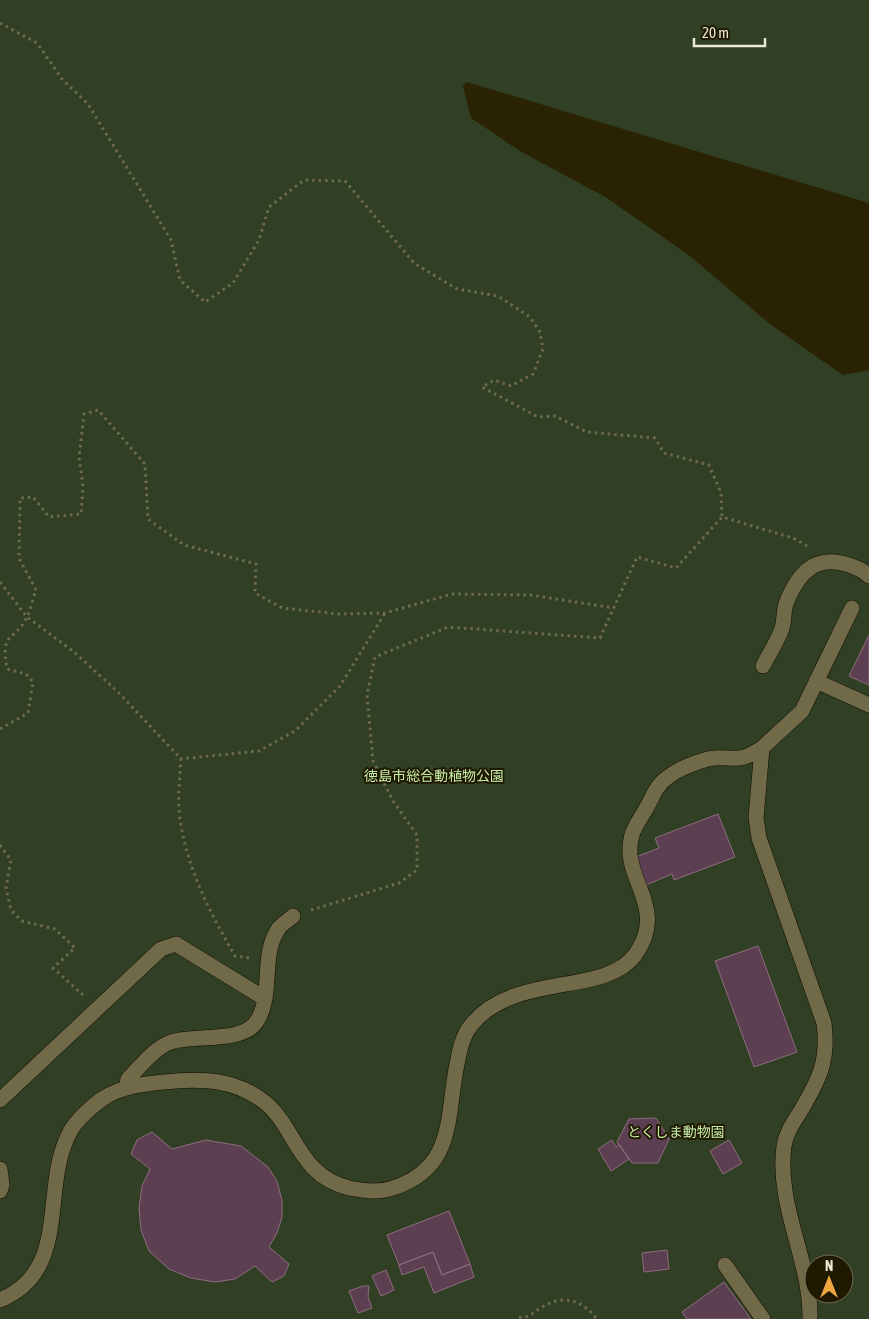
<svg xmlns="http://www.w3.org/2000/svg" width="869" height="1319" viewBox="0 0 869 1319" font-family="'Asap Condensed','Noto Sans JP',sans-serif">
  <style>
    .green { fill: #313f25; fill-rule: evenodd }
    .building { fill: #5c3f50; stroke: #8e6d80 }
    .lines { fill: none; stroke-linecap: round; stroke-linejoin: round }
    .minor-casing { stroke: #100c00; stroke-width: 16 }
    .path { stroke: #6f6a4f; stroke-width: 3; stroke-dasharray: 2.5 4; stroke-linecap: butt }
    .minor { stroke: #706a49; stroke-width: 15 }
    .labels { text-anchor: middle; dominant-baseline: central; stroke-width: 4; stroke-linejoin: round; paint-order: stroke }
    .park-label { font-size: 14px; fill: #c8edaa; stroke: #1f1900 }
  </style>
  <rect width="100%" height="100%" fill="#292303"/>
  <!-- green -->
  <path class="green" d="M0 0H869V203L467 82 463 86 471 118 520 151 607 198 690 256 771 325 843 375 869 370V1319H0ZM814 1264H844V1294H814Z"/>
  <!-- building -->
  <path class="building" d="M869 635V685L849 676Z
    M718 814 735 857 674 880 672 874 646 885 636 857 659 848 655 838Z
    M758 946 797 1052 754 1067 715 961Z
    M656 1118 669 1139 658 1163H632L617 1142 629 1119Z
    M152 1132 172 1149 206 1140 241 1146 268 1167 277 1181 282 1201V1217L277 1233 269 1247 289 1264 284 1276 272 1282 255 1266 235 1279 215 1282 191 1278 169 1269 149 1251 141 1230 139 1208 142 1186 150 1169 131 1154 137 1140Z
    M612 1140 616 1147 619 1144 629 1159 611 1171 598 1149Z
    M729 1140 742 1163 723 1174 710 1151Z
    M449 1211 470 1264 442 1275 433 1252 399 1265 387 1235Z
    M667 1250 669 1269 644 1272 642 1253Z
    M433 1252 442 1275 470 1264 474 1277 434 1293 424 1267 402 1275 399 1265Z
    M386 1270 394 1290 381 1296 372 1276Z
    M724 1282 751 1319H687L682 1312Z
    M363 1286H369L368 1297 372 1308 358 1313 349 1291Z"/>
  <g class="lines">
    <defs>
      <path id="minor" d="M763 666C769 654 778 641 782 628 785 619 783 609 787 601 799 572 816 554 849 565 857 568 863 570 869 576
        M816 681 869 705
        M126 1088 128 1079C140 1067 154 1048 171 1042 192 1034 244 1044 257 1021 274 994 260 954 279 928 282 924 289 920 293 916
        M0 1100 161 949 176 944 264 998
        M0 1169 2 1185 0 1191
        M725 1265 763 1319
        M0 1300C73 1270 39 1186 71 1130 77 1120 92 1106 102 1099 122 1085 151 1083 175 1081 205 1079 232 1080 259 1098 297 1123 294 1174 349 1188 363 1191 379 1193 393 1188 456 1167 446 1117 457 1064 460 1049 462 1036 472 1024 515 972 605 996 635 955 670 906 619 878 632 835 635 825 642 816 647 807 653 796 657 784 668 777 678 769 696 762 708 759 718 756 729 759 739 758 747 758 755 752 762 748
        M810 1319C811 1260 776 1206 784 1146 786 1133 793 1123 800 1112 819 1080 829 1061 824 1023L759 838 756 818 762 748 802 711 852 608"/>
    </defs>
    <!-- minor casing -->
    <use href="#minor" class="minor-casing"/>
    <!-- path -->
    <path class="path" d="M0 23 37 43 62 79 88 104 171 240 180 280 205 302 233 283 259 240 269 207 304 180 345 181 414 263 457 289 498 296 530 317 540 332 543 349 533 374 511 386 494 380 482 387 538 417 555 416 587 432 655 438 664 453 709 465 721 493 722 517
      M0 582 27 617 74 652 117 691 181 759C180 776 178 793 179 810 184 863 209 911 235 956L249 958
      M0 729 28 713 33 682 26 674 7 669C0 630 14 643 27 617 31 609 33 598 36 590L19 558 20 498 33 497 49 517 81 514 83 487 79 457 84 414 98 410 145 464 148 519 184 545 256 564 255 593 282 608 339 614 385 613 452 594 530 595 614 608
      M180 759 259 751 295 731 340 686 385 613
      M0 845 11 860 6 888 11 910 22 921 55 929 75 948 53 968 83 995
      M311 910 399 883 417 870V835L393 801 373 761 367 695 375 657 448 627 600 638 637 557 676 568 722 517 793 538 809 547
      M519 1317C530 1319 535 1310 544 1306 565 1294 583 1301 597 1319"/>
    <!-- minor -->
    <use href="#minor" class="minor"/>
  </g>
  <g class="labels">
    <!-- park labels -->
    <g class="park-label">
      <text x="434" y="776">徳島市総合動植物公園</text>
      <text x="676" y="1132">とくしま動物園</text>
    </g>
  </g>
  <!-- north arrow -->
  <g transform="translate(829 1279)"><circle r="24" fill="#1f1900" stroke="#716c55"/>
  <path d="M0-4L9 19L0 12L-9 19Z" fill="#f0a63f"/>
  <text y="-8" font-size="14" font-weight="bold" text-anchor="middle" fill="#ebe8d5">N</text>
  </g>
  <!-- scale -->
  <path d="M694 38v8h71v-8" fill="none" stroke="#ebe8d5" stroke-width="2.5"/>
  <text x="702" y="38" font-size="15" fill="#ebe8d5" stroke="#1f1900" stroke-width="4" paint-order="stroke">20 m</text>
</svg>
